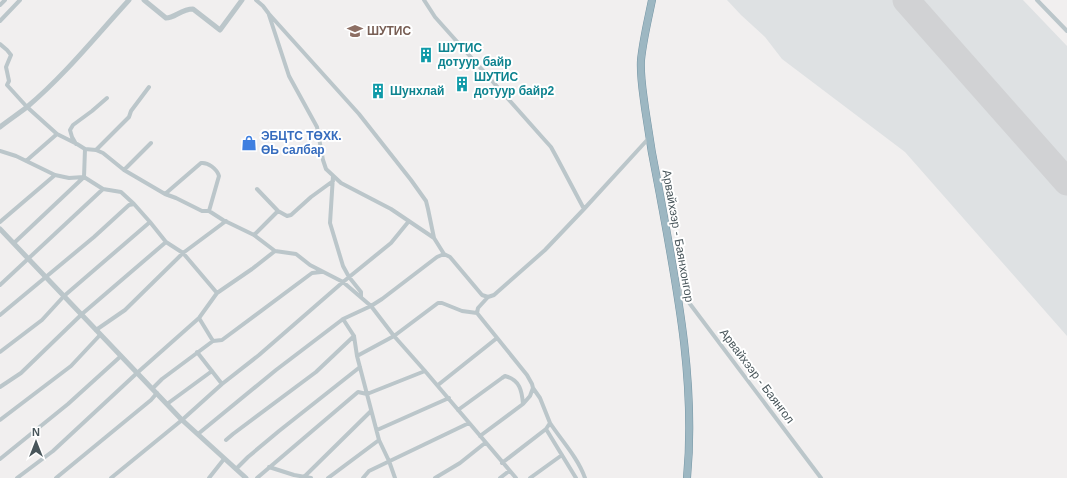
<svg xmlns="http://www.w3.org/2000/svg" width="1067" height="478" viewBox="0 0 1067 478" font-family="Helvetica,sans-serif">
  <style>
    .airport { fill: #dee1e3 }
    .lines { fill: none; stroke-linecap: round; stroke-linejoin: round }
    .runway { stroke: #d1d2d4; stroke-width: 27 }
    .trunk-casing { stroke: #7696a5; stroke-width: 8 }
    .minor { stroke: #bbc6ca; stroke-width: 4 }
    .tertiary { stroke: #bbc6ca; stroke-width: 5 }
    .trunk { stroke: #9db7c2; stroke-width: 7 }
    .labels { text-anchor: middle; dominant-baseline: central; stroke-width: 4; stroke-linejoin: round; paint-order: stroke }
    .education-label { font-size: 12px; font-weight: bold; fill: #785e54; stroke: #fff; text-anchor: start }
    .culture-label { font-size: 12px; font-weight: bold; fill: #0d838f; stroke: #fff; text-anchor: start }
    .shop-label { font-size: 12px; font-weight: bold; fill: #366cbe; stroke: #fff; text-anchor: start }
    .street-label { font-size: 12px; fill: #48555a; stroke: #fff }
  </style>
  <rect width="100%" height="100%" fill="#f1efef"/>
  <!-- airport -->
  <path class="airport" d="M727 0H1023L1067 46V336L905 152 782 59 765 37 741 15Z"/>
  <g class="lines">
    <!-- runway -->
    <path class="runway" d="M906 0 1067 182"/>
    <defs>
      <path id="trunk" d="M652 0C648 20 643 40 641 60 640 76 643 92 645 108 649 137 654 166 660 195 677 288 696 383 687 478"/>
    </defs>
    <!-- trunk casing -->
    <use href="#trunk" class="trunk-casing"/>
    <!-- minor -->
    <path class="minor" d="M256 0 263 6 269 14 359 114 411 180 426 201 428 209 434 238 444 254
      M424 0 435 17 542 137 551 147 557 158 584 209
      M1037 0 1067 31
      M0 5 5 0
      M269 15 289 76 317 127 323 160 326 169 341 183 391 209 434 238
      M0 21 20 0
      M0 44 7 50 11 55 6 67 9 81 7 85 27 107 57 134 77 144 85 149 96 150 103 153 124 170 165 194
      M76 144 72 137 70 130 73 125 92 111 107 98
      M96 150 129 117 131 111 149 87
      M0 151 16 156 55 175 69 178 84 177 103 189 121 192 134 204 150 222 64 296 42 320 0 352
      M26 161 57 134
      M124 170 151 143
      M333 176 330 223 343 266 349 277 361 292V297
      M257 189 278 211 287 216 291 215 311 197 333 181
      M209 211 219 176C217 169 208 162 201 163L165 194 176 198 202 211H209L223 220 254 235 275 251 296 254 310 265 343 282 371 306 394 336 425 371 516 478
      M0 222 55 175
      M150 222 166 242 183 253 217 293
      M254 235 278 211
      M14 243 84 177 85 149
      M0 285 103 189
      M678 288 821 478
      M0 315 94 237 129 205 134 204
      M199 318 213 341
      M343 319 354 336 357 356 379 440 389 461 395 478
      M96 330 125 310 183 253 226 221
      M197 352 222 384
      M357 356 394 336 438 303H442L462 311 477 313
      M438 385 497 338
      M0 387 21 373 82 314 166 242
      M153 388 162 379 213 341 222 340 312 273 321 272
      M167 404 212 371
      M458 410 502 378 505 376C520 380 522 391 523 404
      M0 420 71 366 100 335
      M550 423C562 441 578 458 585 478
      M546 429 576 478
      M377 430 449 398
      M198 434 276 370 343 319 371 306 382 299 437 257 444 254 450 257 482 295 488 297 494 295 545 250 584 209 649 138
      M480 436 523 404 530 396 533 388 532 384 527 375 477 313 478 308 488 297
      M226 440 233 434 316 372 354 336
      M0 459 68 404 121 356
      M502 463 546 429 550 423 540 398 533 388
      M269 467 294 475 311 478
      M236 469 248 457 279 431 360 367
      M304 477 371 411
      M17 478 53 451 137 373 199 318 217 293 252 269 275 251
      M56 478 151 400 157 393
      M111 478 182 420 222 384 259 355 343 282 391 243 409 221
      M209 478 224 459
      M257 478 358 392 367 394 425 371
      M328 478 379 440
      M363 478 369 471 469 423
      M435 478 460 463 485 443
      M500 478 509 471
      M530 478 562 455"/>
    <!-- tertiary -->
    <path class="tertiary" d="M144 0 166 18C175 18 181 9 193 9L220 30 242 0
      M0 127C9 120 18 114 27 107 65 75 96 36 129 0
      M0 229 181 419 246 478"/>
    <!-- trunk -->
    <use href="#trunk" class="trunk"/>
  </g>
  <!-- icons -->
  <defs>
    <symbol id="university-bare" viewBox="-9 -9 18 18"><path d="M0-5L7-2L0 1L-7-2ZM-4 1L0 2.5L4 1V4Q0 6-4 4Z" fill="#8d6e63" stroke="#fff" stroke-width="2.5" paint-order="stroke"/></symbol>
    <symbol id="building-bare" viewBox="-9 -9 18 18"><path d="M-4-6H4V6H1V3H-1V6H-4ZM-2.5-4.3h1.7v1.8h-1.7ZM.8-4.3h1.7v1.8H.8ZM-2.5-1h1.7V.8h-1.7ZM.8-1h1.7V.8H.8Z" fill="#0f9aa8" stroke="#fff" stroke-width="2.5" paint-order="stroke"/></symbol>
    <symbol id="shop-bare" viewBox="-9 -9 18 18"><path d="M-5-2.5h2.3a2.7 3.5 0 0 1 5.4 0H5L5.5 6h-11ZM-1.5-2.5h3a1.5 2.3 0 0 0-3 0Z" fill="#3f7fe0" stroke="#fff" stroke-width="2.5" paint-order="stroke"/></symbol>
  </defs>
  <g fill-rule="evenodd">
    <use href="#university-bare" x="344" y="20" width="22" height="22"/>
    <use href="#building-bare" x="415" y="44" width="22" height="22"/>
    <use href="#building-bare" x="451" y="73" width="22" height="22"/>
    <use href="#building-bare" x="367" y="80" width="22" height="22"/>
    <use href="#shop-bare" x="238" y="132" width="22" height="22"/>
  </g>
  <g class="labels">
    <!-- education labels -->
    <g class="education-label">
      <text x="367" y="31">ШУТИС</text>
    </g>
    <!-- culture labels -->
    <g class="culture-label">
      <text x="438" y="48">ШУТИС<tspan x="438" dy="14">дотуур байр</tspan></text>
      <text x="474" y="77">ШУТИС<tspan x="474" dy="14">дотуур байр2</tspan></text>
      <text x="390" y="91">Шунхлай</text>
    </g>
    <!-- shop labels -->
    <g class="shop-label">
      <text x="261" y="136">ЭБЦТС ТӨХК.<tspan x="261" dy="14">ӨЬ салбар</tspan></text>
    </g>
    <!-- street labels -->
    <g class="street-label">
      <text transform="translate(678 236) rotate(80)">Арвайхээр - Баянхонгор</text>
      <text transform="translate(757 376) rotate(53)">Арвайхээр - Баянгол</text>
    </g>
  </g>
  <!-- north arrow -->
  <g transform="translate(36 442)" stroke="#ffffff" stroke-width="3" paint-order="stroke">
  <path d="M0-3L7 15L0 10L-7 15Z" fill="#48555a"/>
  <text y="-6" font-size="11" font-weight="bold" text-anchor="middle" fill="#48555a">N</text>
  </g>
</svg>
